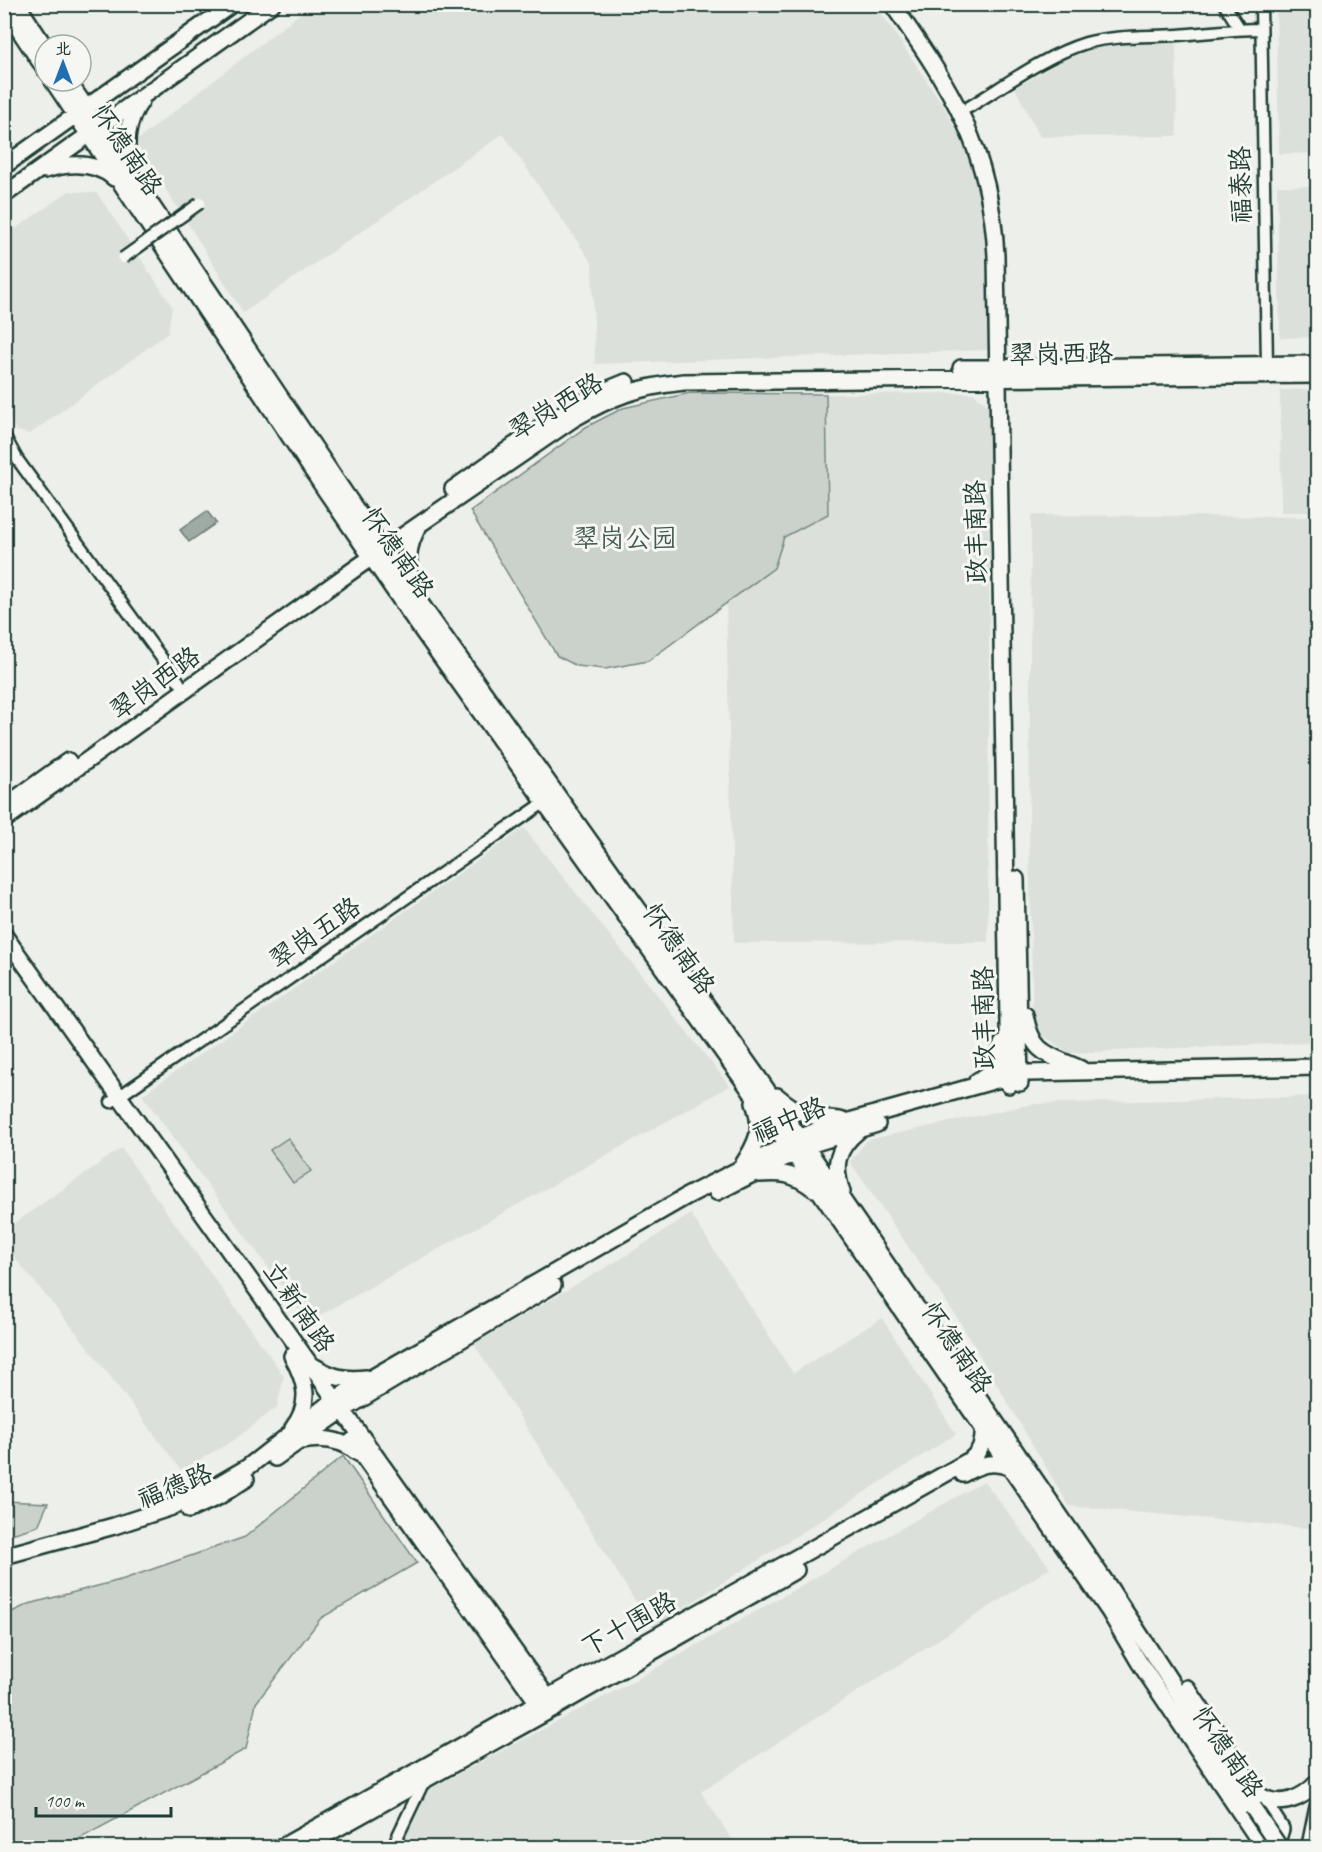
<svg xmlns="http://www.w3.org/2000/svg" width="1322" height="1852" viewBox="0 0 1322 1852" font-family="Caveat,'LXGW WenKai TC',sans-serif">
  <style>
    .built { fill: #dce0db }
    .green { fill: #cbd2cc; stroke: #758880; stroke-width: 1.5 }
    .water { fill: #9faaa4; stroke: #6c7e77; stroke-width: 1.5 }
    .lines { fill: none; stroke-linecap: round; stroke-linejoin: round }
    .street-casing { stroke: #1f3d34; stroke-width: 15 }
    .secondary-casing { stroke: #1f3d34; stroke-width: 20 }
    .primary-casing { stroke: #1f3d34; stroke-width: 21 }
    .street { stroke: #f6f6f2; stroke-width: 10 }
    .secondary { stroke: #f6f6f2; stroke-width: 15 }
    .primary { stroke: #f6f6f2; stroke-width: 16 }
    .street-bridge-casing { stroke: #1f3d34; stroke-width: 15; stroke-linecap: butt }
    .secondary-bridge-casing { stroke: #1f3d34; stroke-width: 20; stroke-linecap: butt }
    .street-bridge { stroke: #f6f6f2; stroke-width: 10 }
    .secondary-bridge { stroke: #f6f6f2; stroke-width: 15 }
    .labels { text-anchor: middle; dominant-baseline: central; stroke-width: 6; stroke-linejoin: round; paint-order: stroke }
    .street-label { font-size: 26px; fill: #1f3d34; stroke: #f6f6f2 }
    .park-label { font-size: 26px; fill: #415b52; stroke: #f6f6f2 }
  </style>
  <rect width="100%" height="100%" fill="#edefea"/>
  <filter id="ink" filterUnits="userSpaceOnUse"><feTurbulence type="fractalNoise" baseFrequency=".0167" numOctaves="2"/><feDisplacementMap in="SourceGraphic" scale="12" xChannelSelector="R" yChannelSelector="G"/><feConvolveMatrix kernelMatrix="1 2 1 2 8 2 1 2 1" color-interpolation-filters="sRGB"/></filter>
  <g filter="url(#ink)">
    <!-- built -->
    <path class="built" d="M311 5H876L943 105 967 150 985 214 988 350 595 364 592 263 503 134 243 313 194 233 135 142Z
      M1276 5H1317V153L1279 154Z
      M1176 42 1177 136 1040 137 1015 88 1061 61 1096 48 1115 44Z
      M1277 186H1317V337L1280 338Z
      M69 191 97 193 172 306 168 333 30 434 16 431 5 410 4 237Z
      M1317 389V512H1281L1280 390Z
      M973 393 990 407 988 942 734 943 726 603 774 568 784 537 828 514 826 394Z
      M1031 515 1317 517V1042L1069 1053 1033 1029 1029 838Z
      M524 828 730 1086 308 1322 142 1095Z
      M1317 1096 1318 1521 1316 1529 1069 1506 958 1319 850 1162 867 1140 1032 1104Z
      M121 1148 284 1376 277 1407 233 1441 181 1470 84 1342 5 1246V1230Z
      M691 1214 793 1373 882 1318 956 1434 652 1628 474 1344 622 1258Z
      M984 1481 1050 1568 701 1792 737 1847H398L426 1791 632 1682Z"/>
    <!-- green -->
    <path class="green" d="M690 393 826 394 828 514 784 537 774 568 648 661 605 669 577 666 557 656 470 511 586 427 623 408Z
      M288 1138 311 1171 293 1183 270 1150Z
      M343 1456 417 1563 321 1618 256 1703 246 1749 64 1847H5V1615L29 1604 124 1579 245 1537Z
      M5 1501 48 1503 38 1526 5 1536Z"/>
    <!-- water -->
    <path class="water" d="M207 511 216 523 189 542 180 530Z"/>
    <g class="lines">
      <defs>
        <path id="street" d="M1224 4 1240 29
          M1261 4 1267 365
          M969 107C1007 84 1044 56 1086 43 1114 35 1150 37 1178 35 1206 33 1233 29 1261 29
          M4 435 17 459 179 682
          M111 1102 545 802
          M392 1848 424 1781"/>
        <path id="secondary" d="M17 4 45 47
          M892 4C951 88 991 149 996 256L1009 1085
          M4 7 45 69
          M53 81 326 491 409 612 745 1083 1109 1611 1139 1662 1264 1848
          M68 81 346 495 418 600 760 1080 1109 1587 1253 1808
          M4 166 232 4
          M131 169C123 147 127 120 141 101
          M45 170C68 163 95 161 114 178
          M4 195 272 4
          M961 368 1318 364
          M453 489C508 451 562 406 626 382
          M413 586C406 564 407 545 419 526
          M4 807 68 761
          M4 820 356 568 573 419C613 396 638 387 684 382L1318 375
          M1016 879 1020 1083
          M4 935 555 1708
          M1025 1015C1032 1054 1047 1054 1081 1069
          M977 1081C996 1071 999 1065 1002 1044
          M777 1096C798 1114 813 1118 840 1120
          M742 1166C757 1143 764 1130 754 1103
          M759 1174C783 1172 795 1174 814 1189
          M717 1192 812 1144 877 1124
          M842 1192C833 1166 836 1149 858 1131
          M292 1356C306 1381 312 1403 293 1428
          M315 1367C334 1378 344 1380 366 1378
          M302 1441C323 1437 342 1439 358 1453
          M352 1441 545 1713
          M275 1458 343 1410 553 1285
          M963 1474C979 1465 992 1460 1009 1467
          M189 1510 218 1497 246 1479
          M4 1556 114 1526 172 1507 210 1489 248 1467 335 1399 687 1196 804 1136 821 1129 993 1081 1028 1073 1318 1067
          M1187 1688 1259 1795C1280 1809 1302 1799 1318 1782
          M1259 1795 1281 1829 1278 1839 1273 1843H1265
          M280 1848 970 1460C981 1451 984 1442 983 1428
          M302 1848 545 1713 796 1570"/>
        <path id="primary" d="M1310 1848 1318 1809"/>
      </defs>
      <!-- street casing -->
      <use href="#street" class="street-casing"/>
      <!-- secondary casing -->
      <use href="#secondary" class="secondary-casing"/>
      <!-- primary casing -->
      <use href="#primary" class="primary-casing"/>
      <!-- street -->
      <use href="#street" class="street"/>
      <!-- secondary -->
      <use href="#secondary" class="secondary"/>
      <!-- primary -->
      <use href="#primary" class="primary"/>
      <defs>
        <path id="street-bridge" d="M123 258 200 203"/>
        <path id="secondary-bridge" d="M1253 1808 1280 1848"/>
      </defs>
      <!-- street-bridge casing -->
      <use href="#street-bridge" class="street-bridge-casing"/>
      <!-- secondary-bridge casing -->
      <use href="#secondary-bridge" class="secondary-bridge-casing"/>
      <!-- street-bridge -->
      <use href="#street-bridge" class="street-bridge"/>
      <!-- secondary-bridge -->
      <use href="#secondary-bridge" class="secondary-bridge"/>
    </g>
  </g>
  <g class="labels">
    <!-- street labels -->
    <g class="street-label">
      <text transform="translate(127 150) rotate(56)">怀德南路</text>
      <text transform="translate(1241 185) rotate(-91)">福泰路</text>
      <text transform="translate(1061 354) rotate(-1)">翠岗西路</text>
      <text transform="translate(556 406) rotate(-31)">翠岗西路</text>
      <text transform="translate(976 532) rotate(-91)">政丰南路</text>
      <text transform="translate(398 553) rotate(55)">怀德南路</text>
      <text transform="translate(155 683) rotate(-36)">翠岗西路</text>
      <text transform="translate(315 933) rotate(-35)">翠岗五路</text>
      <text transform="translate(679 949) rotate(55)">怀德南路</text>
      <text transform="translate(984 1018) rotate(-91)">政丰南路</text>
      <text transform="translate(789 1120) rotate(-23)">福中路</text>
      <text transform="translate(299 1307) rotate(55)">立新南路</text>
      <text transform="translate(957 1348) rotate(56)">怀德南路</text>
      <text transform="translate(175 1486) rotate(-22)">福德路</text>
      <text transform="translate(629 1624) rotate(-29)">下十围路</text>
      <text transform="translate(1228 1752) rotate(56)">怀德南路</text>
    </g>
    <!-- park labels -->
    <g class="park-label">
      <text x="625" y="538">翠岗公园</text>
    </g>
  </g>
  <!-- margin -->
  <rect width="1322" height="1852" fill="none" stroke="#f6f6f2" stroke-width="24"/>
  <rect x="12" y="12" width="1298" height="1828" fill="none" stroke="#1f3d34" stroke-width="2" filter="url(#ink)"/>
  <!-- north arrow -->
  <g transform="translate(63 63)"><circle r="28" fill="#f6f6f2" stroke="#a0aca6" stroke-width="1.5"/>
  <path d="M0-4.5L10 22L0 15L-10 22Z" fill="#1f6fb2"/>
  <text y="-9" font-size="16" font-weight="bold" text-anchor="middle" fill="#1f3d34">北</text>
  </g>
  <!-- scale -->
  <path d="M36 1807v9h135v-9" fill="none" stroke="#1f3d34" stroke-width="3"/>
  <text x="45" y="1807" font-size="18" fill="#1f3d34" stroke="#f6f6f2" stroke-width="4.5" paint-order="stroke">100 m</text>
</svg>
